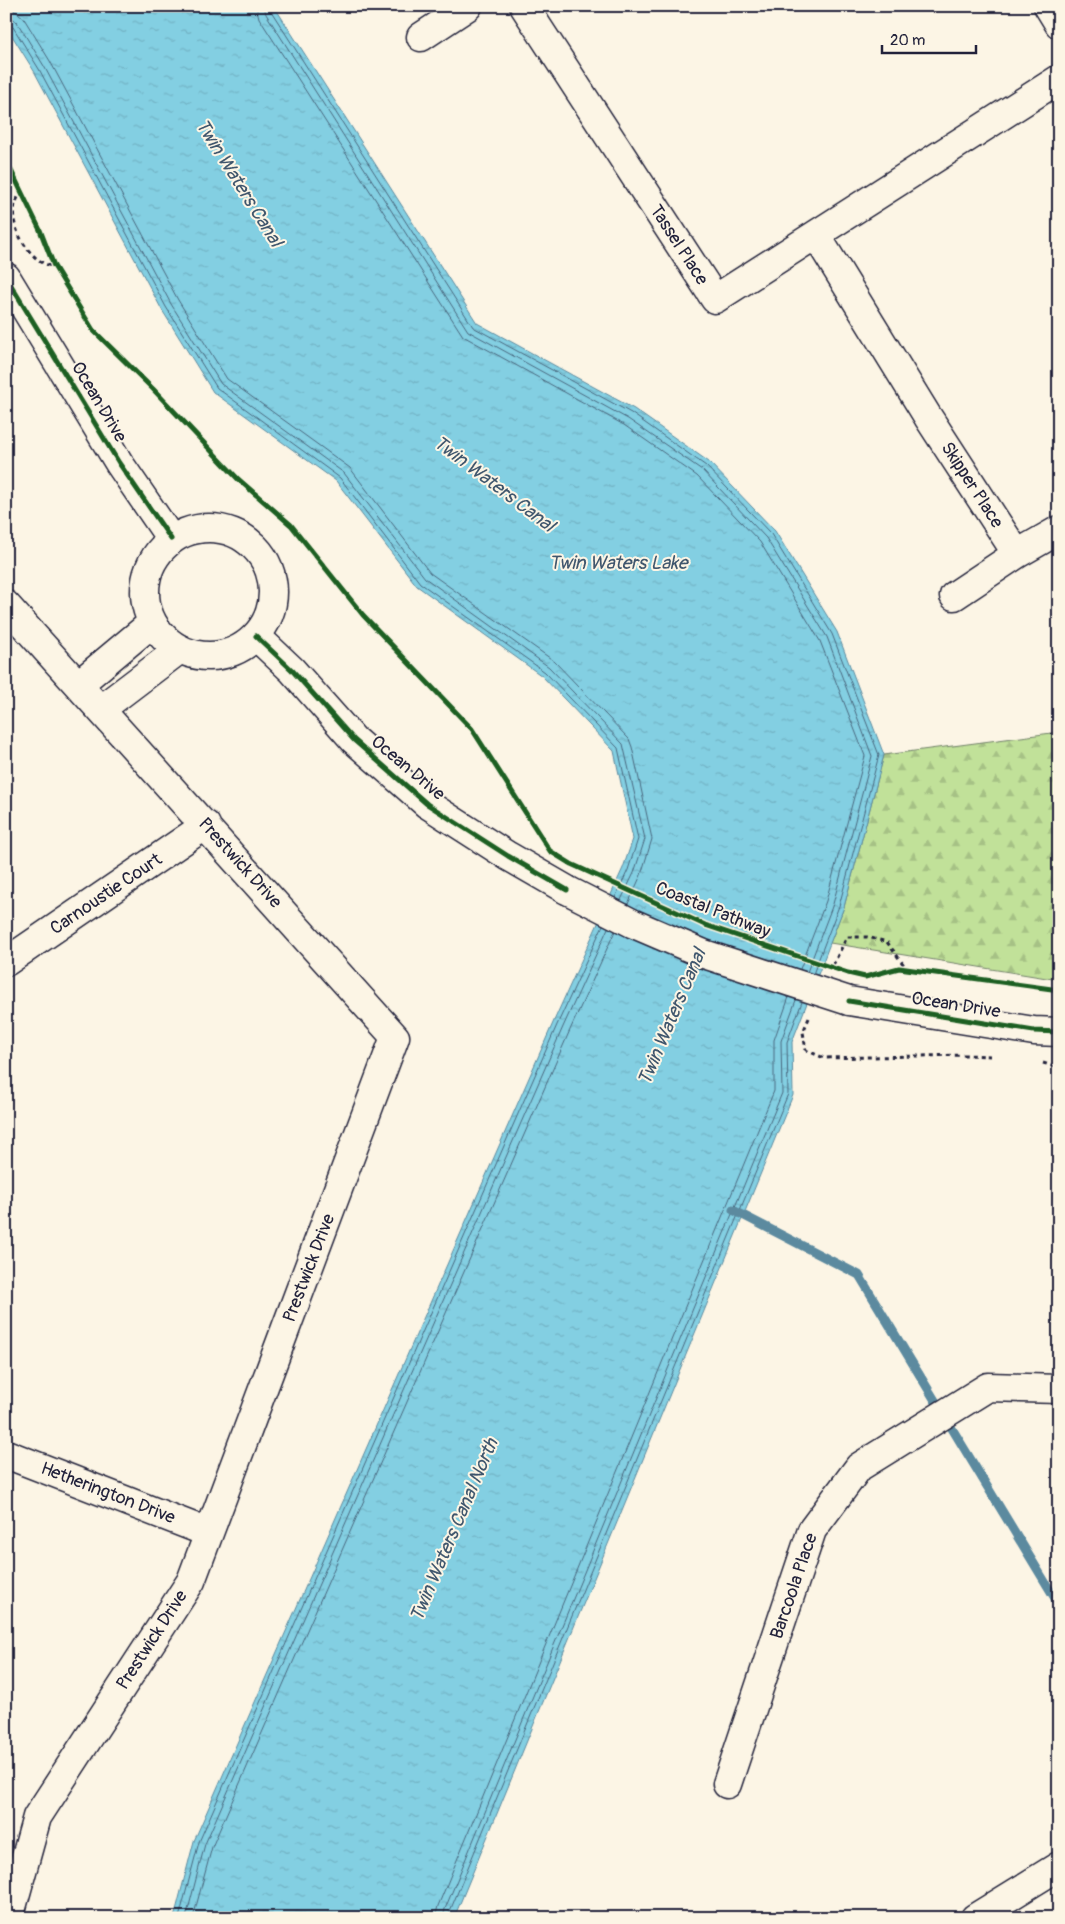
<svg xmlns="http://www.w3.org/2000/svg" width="1065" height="1924" viewBox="0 0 1065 1924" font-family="Pangolin,sans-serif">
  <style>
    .forest { fill: url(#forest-firs); stroke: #72826a }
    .water { fill: url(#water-ripples); stroke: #5c8a9f }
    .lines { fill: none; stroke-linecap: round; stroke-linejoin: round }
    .shore { stroke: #49677e; stroke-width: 1 }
    .stream { stroke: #5c8a9f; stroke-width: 9 }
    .street-casing { stroke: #22223b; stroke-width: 31 }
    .secondary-casing { stroke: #22223b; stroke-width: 31 }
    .path { stroke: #22223b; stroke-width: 3; stroke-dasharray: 4 4; stroke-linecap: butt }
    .street { stroke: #fcf5e5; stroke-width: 28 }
    .secondary { stroke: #fcf5e5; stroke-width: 28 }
    .secondary-bridge-casing { stroke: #22223b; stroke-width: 31; stroke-linecap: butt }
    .secondary-bridge { stroke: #fcf5e5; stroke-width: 28 }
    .cycleway-casing { stroke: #fcf5e5; stroke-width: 8 }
    .cycleway { stroke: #1b5e20; stroke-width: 5 }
    .labels { text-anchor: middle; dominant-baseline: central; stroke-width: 4; stroke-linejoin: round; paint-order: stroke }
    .street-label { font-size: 18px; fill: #22223b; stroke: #fcf5e5 }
    .water-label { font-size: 19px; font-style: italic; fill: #3f566d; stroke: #fcf5e5 }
  </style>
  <defs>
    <pattern id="forest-firs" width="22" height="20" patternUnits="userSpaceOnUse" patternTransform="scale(1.25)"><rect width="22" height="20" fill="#c1e199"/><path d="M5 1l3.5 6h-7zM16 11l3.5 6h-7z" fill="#a6c185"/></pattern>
    <pattern id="water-ripples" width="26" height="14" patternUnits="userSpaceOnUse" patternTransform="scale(1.25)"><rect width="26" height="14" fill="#83cfe2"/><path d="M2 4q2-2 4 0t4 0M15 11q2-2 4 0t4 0" fill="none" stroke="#71b1c3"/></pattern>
  </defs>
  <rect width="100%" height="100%" fill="#fcf5e5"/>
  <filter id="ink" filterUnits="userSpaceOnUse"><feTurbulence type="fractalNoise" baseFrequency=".02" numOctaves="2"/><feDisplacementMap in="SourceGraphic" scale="10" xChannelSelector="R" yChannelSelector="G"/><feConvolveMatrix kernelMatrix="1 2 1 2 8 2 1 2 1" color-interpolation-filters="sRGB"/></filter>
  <g filter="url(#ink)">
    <!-- forest -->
    <path class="forest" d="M1059 732V980L830 943 844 907 884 755Z"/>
    <!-- water -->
    <path class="water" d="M6 6H274L477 323 634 409 709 462 775 531 837 632 884 755 844 907 792 1042 793 1095 454 1918H174L194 1841 553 1023 623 868 633 839 614 751 542 676 417 586 336 481 213 392 162 310 34 71 6 26Z"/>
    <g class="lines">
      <!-- shore -->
      <path class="shore" d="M256 6 259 18 463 336 624 425 697 476 760 542 820 641 865 756 826 901 800 969
        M264 6 266 14 468 331 628 419 702 470 766 538 827 637 872 756 833 904 807 972
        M270 6 271 11 473 327 631 413 706 466 771 534 832 634 879 755 839 906 813 974
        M6 10 15 11 23 17 50 61 178 300 227 379 350 468 430 573 554 661 629 739 632 747 652 839 641 875 628 904
        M6 18H12L17 22 44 66 171 304 221 384 344 473 425 578 549 667 623 744 645 839 634 873 621 900
        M6 24 13 27 39 69 166 307 217 388 340 478 420 583 545 672 618 748 638 839 628 870 615 898
        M179 1918 199 1842 557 1025 603 925
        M186 1918 205 1844 563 1027 608 928
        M193 1918 212 1847 570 1030 615 931
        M435 1918 438 1906 774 1091V1040L789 997
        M443 1918 445 1909 782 1093 781 1041 796 1000
        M449 1918 450 1911 788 1094 787 1042 802 1002"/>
      <!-- stream -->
      <path class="stream" d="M733 1210 859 1275 1059 1605"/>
      <defs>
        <path id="street" d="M524 6 715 299 1059 79
          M1048 6 1059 24
          M421 37 468 6
          M816 235 928 417 1017 554
          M954 596 1017 554 1059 530
          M6 605 395 1037 191 1581 37 1817 9 1918
          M79 684 152 623
          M101 709 180 649
          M6 962 206 825
          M6 1454 209 1533
          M727 1784 812 1530 859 1467 988 1387 1059 1389
          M975 1918 1059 1866"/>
        <path id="secondary" d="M6 277 119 463 171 539
          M145 592a64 64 0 1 1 128 0a64 64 0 1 1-128 0Z
          M256 636 292 670 354 740 427 804 508 856 567 890
          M849 1001 1034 1031 1059 1032"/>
      </defs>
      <!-- street casing -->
      <use href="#street" class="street-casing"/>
      <!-- secondary casing -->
      <use href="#secondary" class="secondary-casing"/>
      <!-- path -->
      <path class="path" d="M21 190C19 196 15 202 14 209 10 229 33 266 54 266
        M833 965 847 937H867L887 942 906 968
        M809 1018 803 1032 806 1050 824 1058 966 1055 990 1056
        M1043 1063 1059 1068"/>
      <!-- street -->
      <use href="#street" class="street"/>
      <!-- secondary -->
      <use href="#secondary" class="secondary"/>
      <defs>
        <path id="secondary-bridge" d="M567 890 634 924 704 954 849 1001"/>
      </defs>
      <!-- secondary-bridge casing -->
      <use href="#secondary-bridge" class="secondary-bridge-casing"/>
      <!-- secondary-bridge -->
      <use href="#secondary-bridge" class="secondary-bridge"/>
      <defs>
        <path id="cycleway" d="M6 160 40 230 54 266 93 330 153 389 238 479 291 525 363 615 472 729 550 851 571 864 705 925 848 973 865 977 899 968 1059 990
          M6 277 119 463 171 539
          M256 636 292 670 354 740 427 804 508 856 567 890
          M849 1001 1034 1031 1059 1032"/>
      </defs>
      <!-- cycleway casing -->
      <use href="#cycleway" class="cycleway-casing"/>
      <!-- cycleway -->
      <use href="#cycleway" class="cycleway"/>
    </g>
  </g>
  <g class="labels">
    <!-- street labels -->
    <g class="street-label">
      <text transform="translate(679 245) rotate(57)">Tassel Place</text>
      <text transform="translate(99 402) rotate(59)">Ocean Drive</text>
      <text transform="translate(972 485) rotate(57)">Skipper Place</text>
      <text transform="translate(408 768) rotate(40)">Ocean Drive</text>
      <text transform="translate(240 863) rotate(48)">Prestwick Drive</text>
      <text transform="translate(106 894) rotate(-34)">Carnoustie Court</text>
      <text transform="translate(713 910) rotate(22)">Coastal Pathway</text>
      <text transform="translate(956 1005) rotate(9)">Ocean Drive</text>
      <text transform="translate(309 1268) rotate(-69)">Prestwick Drive</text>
      <text transform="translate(108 1493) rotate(21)">Hetherington Drive</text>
      <text transform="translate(794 1586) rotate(-71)">Barcoola Place</text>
      <text transform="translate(152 1640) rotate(-57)">Prestwick Drive</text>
    </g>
    <!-- water labels -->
    <g class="water-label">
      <text transform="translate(239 183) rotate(58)">Twin Waters Canal</text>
      <text transform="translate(494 484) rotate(37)">Twin Waters Canal</text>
      <text x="618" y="563">Twin Waters Lake</text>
      <text transform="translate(672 1017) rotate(-67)">Twin Waters Canal</text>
      <text transform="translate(454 1530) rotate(-67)">Twin Waters Canal North</text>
    </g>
  </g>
  <!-- margin -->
  <rect width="1065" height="1924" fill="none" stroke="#fcf5e5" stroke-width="25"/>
  <rect x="12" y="12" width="1040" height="1899" fill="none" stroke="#22223b" stroke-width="2" filter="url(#ink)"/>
  <!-- scale -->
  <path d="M882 45v8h94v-8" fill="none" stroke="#22223b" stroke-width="2.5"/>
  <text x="890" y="45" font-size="15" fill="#22223b" stroke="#fcf5e5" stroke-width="4" paint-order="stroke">20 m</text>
</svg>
